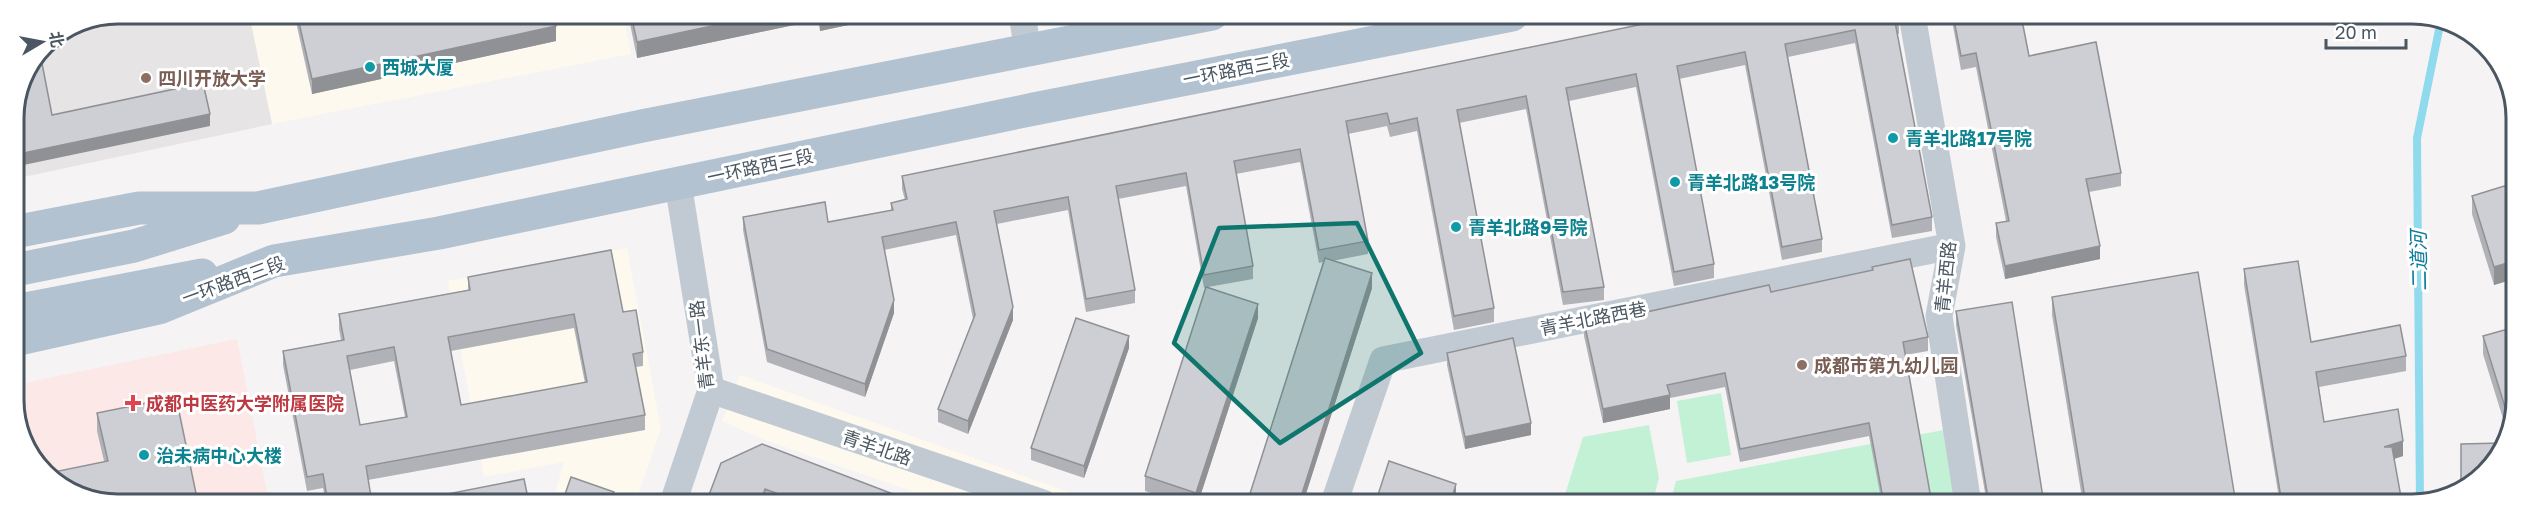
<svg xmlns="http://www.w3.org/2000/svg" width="2530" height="518" viewBox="0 0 2530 518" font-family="'Golos Text','Noto Sans SC',sans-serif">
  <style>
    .commercial { fill: #fdf9ef }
    .education { fill: #e6e4e5 }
    .medical { fill: #fce8e6 }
    .green { fill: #c3f1d5 }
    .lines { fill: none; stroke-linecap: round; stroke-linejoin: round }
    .stream { stroke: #90daee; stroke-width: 8 }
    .minor { stroke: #c1cad2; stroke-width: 27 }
    .major { stroke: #b3c2d1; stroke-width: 33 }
    .wall { fill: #b0b2b7; fill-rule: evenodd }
    .shaded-wall { fill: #909195 }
    .building { fill: #cdcfd5; stroke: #909195; stroke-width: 1.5; fill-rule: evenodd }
    .marked { fill: #0f766e; fill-opacity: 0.2; stroke: #0f766e; stroke-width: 4.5; stroke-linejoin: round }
    .culture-dot { fill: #0f9aa8; stroke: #fff; stroke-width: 2 }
    .education-dot { fill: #8d6e63; stroke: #fff; stroke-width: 2 }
    .health-dot { fill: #e0444e; stroke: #fff; stroke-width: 2 }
    .labels { text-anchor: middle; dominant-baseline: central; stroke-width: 6; stroke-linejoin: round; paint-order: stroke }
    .culture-label { font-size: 18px; font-weight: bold; fill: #0d838f; stroke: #fff; text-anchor: start }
    .street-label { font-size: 18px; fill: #4a5661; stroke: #fff }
    .education-label { font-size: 18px; font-weight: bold; fill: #785e54; stroke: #fff; text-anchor: start }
    .health-label { font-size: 18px; font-weight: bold; fill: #be3a42; stroke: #fff; text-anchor: start }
    .water-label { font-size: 20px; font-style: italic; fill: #0c7c9b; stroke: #fff }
    .rim { fill: none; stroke: #4a5661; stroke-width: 3 }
  </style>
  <rect width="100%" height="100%" fill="#f5f3f3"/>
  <!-- commercial -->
  <path class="commercial" d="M249 14H623L631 54 272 124Z
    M627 248 661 429 635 503H552L564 462 484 477 448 281Z
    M740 375 1100 503H945L765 440 722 421Z"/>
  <!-- education -->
  <path class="education" d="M118 14H249L272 124 14 179V112L44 44 78 21Z"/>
  <!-- medical -->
  <path class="medical" d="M237 339 269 503H98L44 474 16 421 15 385Z"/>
  <!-- green -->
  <path class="green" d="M1721 393 1731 455 1687 463 1677 401Z
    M1649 425 1659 478 1652 504H1562L1583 437Z
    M1949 429 1962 504H1670L1676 481Z"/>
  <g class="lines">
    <!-- stream -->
    <path class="stream" d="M2420 504 2417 138 2441 20"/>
    <!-- minor -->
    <path class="minor" d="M1022 14 1028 52
      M1912 15 1952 246 1939 316 1968 504
      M711 390 1043 503
      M673 503 711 390 678 183
      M1334 503 1383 360 1952 246"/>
    <!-- major -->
    <path class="major" d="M14 232 139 208H258L642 126 1212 14
      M15 270 134 246 224 218
      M15 311 202 275
      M15 340 159 308 274 261 439 233 1034 109 1512 15"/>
  </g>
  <!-- wall -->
  <path class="wall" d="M296 14H553L556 41 312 94 296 22Z
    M628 14H900L820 31 818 20 637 58Z
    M1951 15H2021L2029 56 2121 173V186L2089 192 2100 259 2005 279 1996 237V223L2006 221 1976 67 1961 70Z
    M1899 21V34H1897L1932 217V231L1892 238 1855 43 1788 57 1822 239V252L1782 260 1745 65 1679 79 1714 264V278L1674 286 1636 87 1569 101 1604 287V300L1563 305 1526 109 1459 123 1494 308V322L1454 330 1417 131 1390 137 1387 126 1348 134 1368 241V254L1332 261 1372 288 1303 503H1247L1323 262 1319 263 1300 162 1236 174 1253 266V279L1208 287 1258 318 1198 503H1184L1145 491V476L1206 287 1204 288 1186 186 1118 199 1135 290V303L1086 312 1068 210 997 224 1013 320 968 434 938 422V409L973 319 956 235 884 250 894 313 865 397 767 362 743 230V217L828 222 891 210V203L905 200 902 189V176Z
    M2501 72 2514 97V117Z
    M2514 183V279L2494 285 2472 214V196Z
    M1872 267 1928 337V351L1905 355 1932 504H1882L1869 436 1740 462 1725 387 1670 398V409L1603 423 1584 336V322L1610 320 1771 292 1872 270Z
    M2244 269 2311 342 2406 356V371L2319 387 2324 422 2403 456 2394 459 2401 497V504H2280L2244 285Z
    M468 277 623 312 643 352V366L636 367 645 415V430L368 480 372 503H326L323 488 307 491 283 365V351L341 340 339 329V314L468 290ZM574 328 585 383 461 405 451 351ZM394 361 405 417 360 425 350 370Z
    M2052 297 2236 504H2083L2052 315Z
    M1956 311 2044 504H1987L1956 325Z
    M2515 327 2505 425 2483 354V336Z
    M1129 348 1084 478 1031 460V448Z
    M1447 353 1531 435 1465 449 1447 365Z
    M97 413 198 503 104 461 97 431Z
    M721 463 906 503H706Z"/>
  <!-- shaded-wall -->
  <path class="shaded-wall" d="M767 14H818V20L637 58V42Z
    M823 14H900L820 31V15Z
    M556 26V41L312 94V79Z
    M210 114V126L14 167V155Z
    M2100 246V259L2005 279V266Z
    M2514 261V279L2494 285V267Z
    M1372 273V288L1303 503H1299Z
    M894 300V313L865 397V384Z
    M1258 304V318L1198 503H1196V493Z
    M1013 307V320L968 434V421Z
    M1129 336V348L1084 478V466Z
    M1670 395V409L1603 423V409Z
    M2515 404V420L2513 423 2505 425V407Z
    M1531 423V435L1465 449V437Z
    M2403 441V456L2384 462V447Z
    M1456 484V496L1454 504H1450Z
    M765 489V503H760Z
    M614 492V503H611Z"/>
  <!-- building -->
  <path class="building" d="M297 14H553L556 26 312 79Z
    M631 14H767L637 42Z
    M1687 15H1898L1899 21 1895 22 1932 217 1892 225 1855 30 1785 44 1822 239 1782 247 1745 52 1677 66 1714 264 1674 272 1636 74 1566 88 1604 287 1563 292 1526 96 1457 110 1494 308 1454 316 1417 118 1390 124 1387 113 1346 121 1368 241 1319 250 1300 149 1234 161 1253 266 1204 275 1186 173 1116 186 1135 290 1086 299 1068 197 994 211 1013 307 968 421 938 409 975 315 956 222 882 237 894 300 865 384 767 349 743 217 825 202 828 222 893 210 891 203 907 199 902 176Z
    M1953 15H2021L2029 56 2096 42 2121 173 2086 179 2100 246 2005 266 1996 223 2009 221 1976 53 1961 56Z
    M40 53 52 115 203 83 210 114 14 155V112Z
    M2514 183V261L2494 267 2472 196Z
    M611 250 623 312 636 310 643 352 633 354 645 415 366 466 372 503H328L323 474 307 477 283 351 344 340 339 314 470 290 468 277ZM574 314 587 382 461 405 448 337ZM394 347 407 417 360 425 347 356Z
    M1325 258 1372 273 1299 503H1247Z
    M1910 259 1928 337 1903 342 1932 504H1884L1869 423 1740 449 1725 373 1667 385 1670 395 1603 409 1584 322 1609 317 1610 320 1769 285 1771 292 1873 270 1872 267Z
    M2298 261 2311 342 2400 325 2406 356 2316 372 2324 422 2398 409 2403 441 2384 447H2392L2401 497 2374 501 2373 498 2335 504H2282L2244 269Z
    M2198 272 2236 504H2086L2052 297Z
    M1206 287 1258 304 1196 493 1145 476Z
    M2012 302 2044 504H1989L1956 311Z
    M1076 318 1129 336 1084 466 1031 448Z
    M2515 327V404L2505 407 2483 336Z
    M1513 338 1531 423 1465 437 1447 353Z
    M176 397 198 503H98L44 474 108 461 97 413Z
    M2501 443 2481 478 2461 487V444Z
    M762 444 906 499 904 503H803L765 489 760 503H706L721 463Z
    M1389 461 1456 484 1450 504H1375Z
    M571 477 614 492 611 503H562Z
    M524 479 529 503H433L432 497Z"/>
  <!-- marked area -->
  <path class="marked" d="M1357 223 1421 353 1280 443 1174 343 1219 228Z"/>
  <!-- markers -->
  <g class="culture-dot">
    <circle cx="370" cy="67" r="6"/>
    <circle cx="1893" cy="138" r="6"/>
    <circle cx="1675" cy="182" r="6"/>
    <circle cx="1456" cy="227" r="6"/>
    <circle cx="144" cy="455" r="6"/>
  </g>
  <g class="education-dot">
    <circle cx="146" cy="78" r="6"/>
    <circle cx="1802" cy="365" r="6"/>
  </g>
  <path class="health-dot" d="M130 394h6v6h6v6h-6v6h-6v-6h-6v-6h6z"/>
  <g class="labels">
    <!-- culture labels -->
    <g class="culture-label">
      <text x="382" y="67">西城大厦</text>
      <text x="1905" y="138">青羊北路17号院</text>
      <text x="1687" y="182">青羊北路13号院</text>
      <text x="1468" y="227">青羊北路9号院</text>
      <text x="156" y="455">治未病中心大楼</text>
    </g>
    <!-- street labels -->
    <g class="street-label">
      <text transform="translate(1236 69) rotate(-11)">一环路西三段</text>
      <text transform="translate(760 166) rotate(-12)">一环路西三段</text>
      <text transform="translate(1945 277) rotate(-84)">青羊西路</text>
      <text transform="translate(233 280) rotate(-20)">一环路西三段</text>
      <text transform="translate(1593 318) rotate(-11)">青羊北路西巷</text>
      <text transform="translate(701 345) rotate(-97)">青羊东一路</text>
      <text transform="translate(877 447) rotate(19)">青羊北路</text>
    </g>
    <!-- education labels -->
    <g class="education-label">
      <text x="158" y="78">四川开放大学</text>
      <text x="1814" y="365">成都市第九幼儿园</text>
    </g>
    <!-- health labels -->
    <g class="health-label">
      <text x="146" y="403">成都中医药大学附属医院</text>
    </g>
    <!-- water labels -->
    <g class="water-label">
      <text transform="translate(2418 261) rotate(-91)">二道河</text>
    </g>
  </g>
  <!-- crop -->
  <path d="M0 0H2530V518H0ZM118 24H2412A94 94 0 0 1 2506 118V400A94 94 0 0 1 2412 494H118A94 94 0 0 1 24 400V118A94 94 0 0 1 118 24Z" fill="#fff" fill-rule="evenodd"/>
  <path class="rim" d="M118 24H2412A94 94 0 0 1 2506 118V400A94 94 0 0 1 2412 494H118A94 94 0 0 1 24 400V118A94 94 0 0 1 118 24Z"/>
  <!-- north arrow -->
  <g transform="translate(42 42) rotate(80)" stroke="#ffffff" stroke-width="4.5" paint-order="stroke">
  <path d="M0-4.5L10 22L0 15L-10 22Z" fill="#4a5661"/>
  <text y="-9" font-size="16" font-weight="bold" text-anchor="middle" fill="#4a5661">北</text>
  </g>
  <!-- scale -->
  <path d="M2326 39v9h80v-9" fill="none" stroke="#4a5661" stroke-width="3"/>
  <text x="2335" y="39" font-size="18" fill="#4a5661" stroke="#ffffff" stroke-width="4.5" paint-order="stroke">20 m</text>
</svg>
